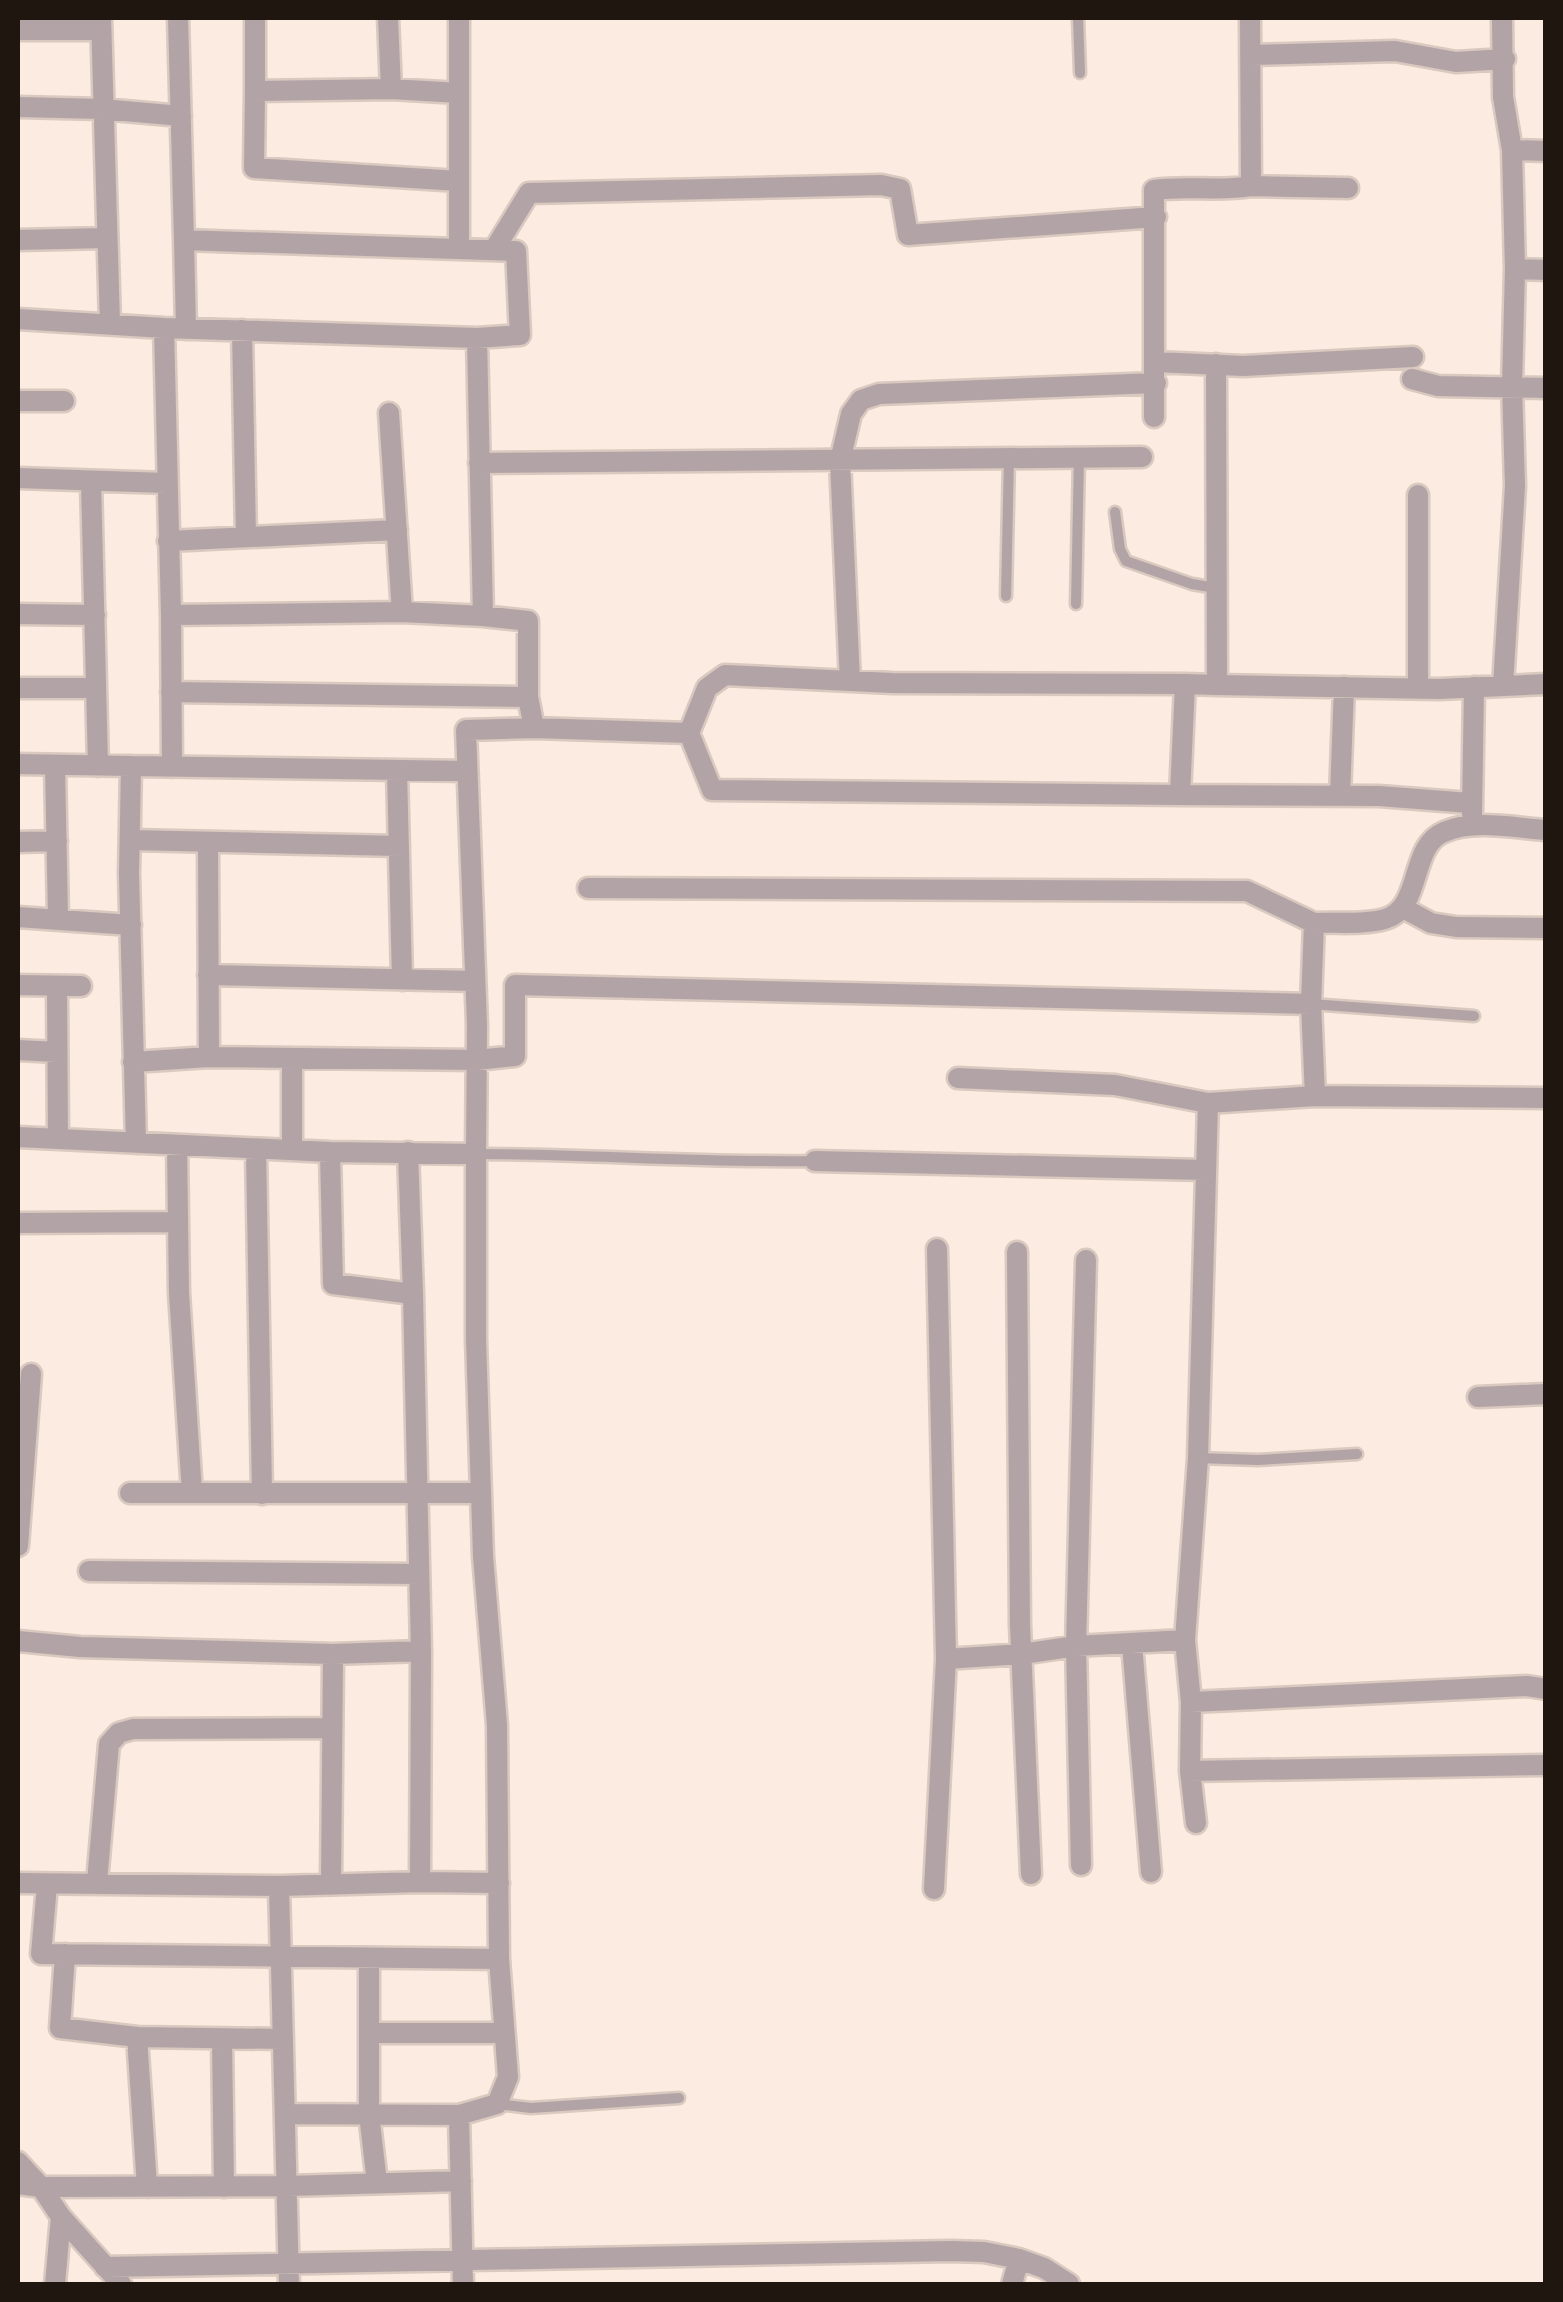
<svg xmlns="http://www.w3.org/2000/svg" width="1563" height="2302" viewBox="0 0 1563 2302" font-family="Mulish,sans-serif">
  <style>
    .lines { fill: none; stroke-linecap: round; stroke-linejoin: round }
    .service-casing { stroke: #d9c9bf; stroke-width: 15 }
    .minor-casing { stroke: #d9c9bf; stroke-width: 25 }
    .service { stroke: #b2a3a7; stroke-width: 10 }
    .minor { stroke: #b2a3a7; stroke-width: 20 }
  </style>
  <rect width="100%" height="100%" fill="#fcebe0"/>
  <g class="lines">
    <defs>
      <path id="service" d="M1078 18 1080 73
        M1115 512 1120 549 1126 561 1192 584 1216 588
        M1006 596 1009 458
        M1076 604 1079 457
        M1311 1004 1474 1016
        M476 1154C590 1154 702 1163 815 1161
        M1198 1458 1258 1460 1357 1454
        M497 2104 531 2108 679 2098"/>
      <path id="minor" d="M101 18 110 323
        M388 18 391 89
        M1502 18 1503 97 1512 150 1515 269 1512 385 1515 486 1503 686
        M18 30H101
        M1250 55 1395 51 1456 62 1505 59
        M255 91V18
        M459 93 391 89 255 91 254 168 459 181
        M18 107 102 109 181 116
        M1512 150 1546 151
        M1251 186 1348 188
        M18 240 106 238
        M184 240 186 329
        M459 249V18
        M494 250 529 193 881 185 900 189 908 235 1156 217
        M1515 269 1546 270
        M18 319 164 328 477 338 520 335 516 251 184 240 178 18
        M164 328 171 615 402 612 483 616
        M242 330 246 537
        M477 338 483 616 528 621V697L534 728
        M1156 362 1243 366 1413 357
        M1412 379 1438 386 1546 388
        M18 401H64
        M389 413 402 612
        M1154 417V190C1187 185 1218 192 1251 186L1250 18
        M479 463 1142 457
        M18 478 166 483
        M91 482 98 766
        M1418 495V688
        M168 541 397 530
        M18 614 95 615
        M171 615 172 767
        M850 681 840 461 851 414 861 400 879 394 1156 383
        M1217 685 1439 689 1546 684
        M18 688H96
        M171 692 528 697
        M689 733 707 688 725 675 892 683 1185 684
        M18 764 131 766 129 874 136 1143
        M55 766 58 918
        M131 766 467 771
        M397 770 402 980
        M1180 795 1379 796 1470 803
        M1340 796 1344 687
        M1472 814 1474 687
        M131 840 399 846
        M18 842 57 841
        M208 843 209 1057
        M588 888 1247 891 1314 923
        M1403 908 1431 923 1456 927 1546 928
        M18 917 131 925
        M208 975 475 981
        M18 985 81 986
        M57 986 58 1139
        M18 1050 57 1052
        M292 1058V1150
        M133 1062 209 1057 477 1060 515 1056V985L1311 1004
        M958 1078 1115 1085 1208 1103
        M1315 1096 1546 1098
        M18 1137 330 1152 476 1154V1339L483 1556 497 1725 499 1959 508 2077 497 2104 459 2115 285 2114
        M177 1145 179 1293 192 1493
        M256 1149 262 1494
        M330 1152 333 1284 413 1294 421 1651
        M408 1152 413 1294
        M476 1154 477 1025 466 730 534 728 689 733 712 790 1180 795 1185 684 1217 685 1216 364
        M815 1161 1206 1170
        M18 1223 178 1222
        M1017 1252 1020 1625 1031 1874
        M1478 1397 1546 1394
        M130 1493H481
        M18 1546 31 1374
        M89 1571 419 1574
        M18 1641 80 1647 333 1654
        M1132 1644 1151 1872
        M946 1659 1022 1654 1076 1646 1185 1640
        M1191 1702 1527 1686 1546 1689
        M1190 1771 1546 1765
        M1196 1823 1190 1771 1191 1702 1185 1640 1198 1458 1208 1103 1315 1096 1311 1004 1314 923C1336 922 1364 925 1385 919 1423 908 1409 846 1444 832 1474 819 1514 828 1546 830
        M1081 1865 1076 1646 1086 1260
        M97 1882 109 1744 119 1733 133 1729 332 1728
        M420 1882 499 1883
        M18 1883 279 1886 289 2284
        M47 1885 41 1954 499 1959
        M279 1886 420 1882 421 1651 333 1654 331 1884
        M934 1889 946 1659 937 1249
        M65 1954 60 2028 137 2037
        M369 1958V2114L377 2183
        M369 2033H504
        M222 2040 224 2187
        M459 2115 463 2284
        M18 2162 41 2187 61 2217 121 2284
        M18 2184 41 2187 287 2186 461 2181
        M147 2187 137 2037 283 2039
        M105 2267 951 2251 984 2252 1019 2259
        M55 2284 61 2217
        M1012 2284 1019 2259 1044 2268 1069 2284"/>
    </defs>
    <!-- service casing -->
    <use href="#service" class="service-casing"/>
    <!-- minor casing -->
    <use href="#minor" class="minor-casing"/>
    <!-- service -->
    <use href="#service" class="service"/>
    <!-- minor -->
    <use href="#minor" class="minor"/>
  </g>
  <!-- border -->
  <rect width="1563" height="2302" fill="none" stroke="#201610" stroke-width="40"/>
</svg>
